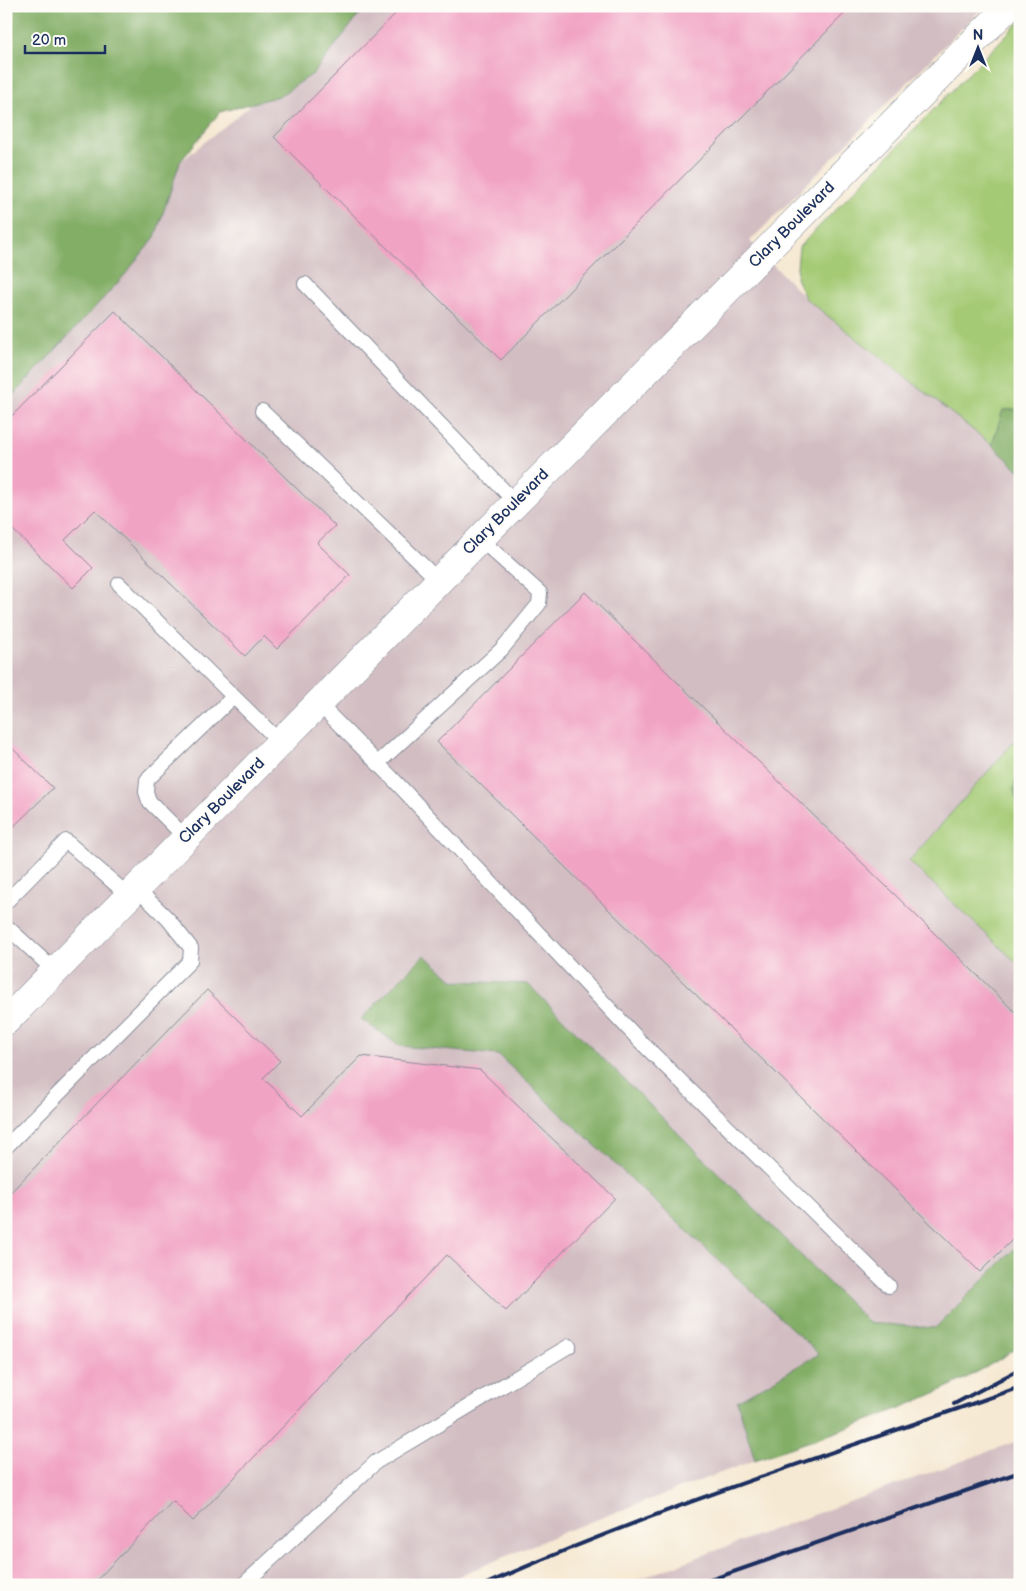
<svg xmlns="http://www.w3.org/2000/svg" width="1026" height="1591" viewBox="0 0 1026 1591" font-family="'Balsamiq Sans',sans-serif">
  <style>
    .industrial { fill: #d2bec2 }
    .green { fill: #a4ca75; stroke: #607c6a }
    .forest { fill: #83ae66; stroke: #4f6e62 }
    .building { fill: #f1a3c3 }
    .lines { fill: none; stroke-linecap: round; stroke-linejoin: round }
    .lane-casing { stroke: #888c98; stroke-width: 16 }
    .street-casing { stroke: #888c98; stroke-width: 29 }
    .lane { stroke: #fff; stroke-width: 14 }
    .street { stroke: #fff; stroke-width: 28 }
    .rail { stroke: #1b2f5e; stroke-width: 4 }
    .labels { text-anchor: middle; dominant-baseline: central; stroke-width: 4; stroke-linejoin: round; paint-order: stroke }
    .street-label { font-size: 16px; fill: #1b2f5e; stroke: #fdfcf7 }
  </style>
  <rect width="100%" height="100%" fill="#fdfcf7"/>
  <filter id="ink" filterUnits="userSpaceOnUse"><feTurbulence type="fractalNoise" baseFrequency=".02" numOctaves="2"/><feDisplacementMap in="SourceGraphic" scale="10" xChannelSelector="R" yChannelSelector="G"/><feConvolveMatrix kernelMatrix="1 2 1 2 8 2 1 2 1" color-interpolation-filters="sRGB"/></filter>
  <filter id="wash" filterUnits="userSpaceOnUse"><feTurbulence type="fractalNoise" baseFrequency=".0096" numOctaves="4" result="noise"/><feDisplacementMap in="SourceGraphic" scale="20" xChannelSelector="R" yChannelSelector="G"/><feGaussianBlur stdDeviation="1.12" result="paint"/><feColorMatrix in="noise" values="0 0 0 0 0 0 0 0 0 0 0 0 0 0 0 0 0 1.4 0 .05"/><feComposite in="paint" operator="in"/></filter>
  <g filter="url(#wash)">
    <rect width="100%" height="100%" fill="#f6e9d3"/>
    <!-- industrial -->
    <path class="industrial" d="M366 6H984L750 241 805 298 992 445 1020 471V735L909 861 1020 966V1243L935 1328 869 1323 528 984 455 981 423 955 361 1019 400 1046 498 1055 819 1354 737 1401 755 1460 569 1530 437 1585H6V403L123 277 180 162 348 27Z
      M1020 1440V1585H623L774 1529Z"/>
    <!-- green -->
    <path class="green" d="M1020 21V409L1003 410 992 445 805 298 796 278 799 247Z
      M1020 735V756L1014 790 1020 813V966L909 861Z"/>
    <!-- forest -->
    <path class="forest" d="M6 6H366L313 74 279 96 220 112 180 162 155 237 123 277 6 403Z
      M1020 409V471L992 445 1003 410Z
      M1020 756V813L1014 790Z
      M424 955 455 981 528 984 869 1323 935 1328 1020 1243V1346C943 1399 842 1430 755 1460L737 1401 819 1354 498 1055 400 1046 361 1019Z"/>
    <g id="blocks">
      <!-- building -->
      <path class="building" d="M403 6H852L501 360 274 137Z
        M115 311 335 526 317 543 350 575 277 649 264 636 245 656 95 510 65 540 93 568 73 588 6 523V422Z
        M585 592 1020 1017V1232L980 1272 437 742Z
        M6 742 53 788 6 834Z
        M207 990 280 1061 263 1078 302 1116 361 1056 480 1070 615 1198 506 1311 447 1255 193 1521 173 1501 92 1585H6V1197Z"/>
    </g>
  </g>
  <g filter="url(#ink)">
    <use href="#blocks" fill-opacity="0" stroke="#888c98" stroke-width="1"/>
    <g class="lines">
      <defs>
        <path id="lane" d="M305 284 516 503
          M262 411 438 580
          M119 584 280 742
          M318 703 394 780 640 1041 889 1286
          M378 763 502 649 539 604 540 593 480 539
          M186 838 149 801 146 792 147 780 233 697
          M6 902 66 841 129 896
          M6 926 55 971
          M6 1147 190 961 191 948 168 919 136 888
          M243 1585 376 1462 569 1346"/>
        <path id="street" d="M6 1021 480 539 1009 6"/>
      </defs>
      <!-- lane casing -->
      <use href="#lane" class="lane-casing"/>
      <!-- street casing -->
      <use href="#street" class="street-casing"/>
      <!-- lane -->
      <use href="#lane" class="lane"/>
      <!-- street -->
      <use href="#street" class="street"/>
      <!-- rail -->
      <path class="rail" d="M954 1404 1020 1369
        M484 1585C658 1507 840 1451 1020 1387
        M696 1585 1020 1472"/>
    </g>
  </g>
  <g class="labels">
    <!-- street labels -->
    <g class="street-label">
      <text transform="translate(792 225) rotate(-45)">Clary Boulevard</text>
      <text transform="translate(506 512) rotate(-45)">Clary Boulevard</text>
      <text transform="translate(222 801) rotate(-45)">Clary Boulevard</text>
    </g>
  </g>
  <!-- margin -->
  <rect width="1026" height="1591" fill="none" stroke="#fdfcf7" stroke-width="25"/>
  <!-- north arrow -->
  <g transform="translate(978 48)" stroke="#fdfcf7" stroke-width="4" paint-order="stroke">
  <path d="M0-4L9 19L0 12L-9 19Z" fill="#1b2f5e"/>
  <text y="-8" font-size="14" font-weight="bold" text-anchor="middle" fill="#1b2f5e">N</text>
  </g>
  <!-- scale -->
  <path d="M25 45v8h80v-8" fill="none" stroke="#1b2f5e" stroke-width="2.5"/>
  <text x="32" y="45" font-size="15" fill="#1b2f5e" stroke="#fdfcf7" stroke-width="4" paint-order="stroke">20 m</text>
</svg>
